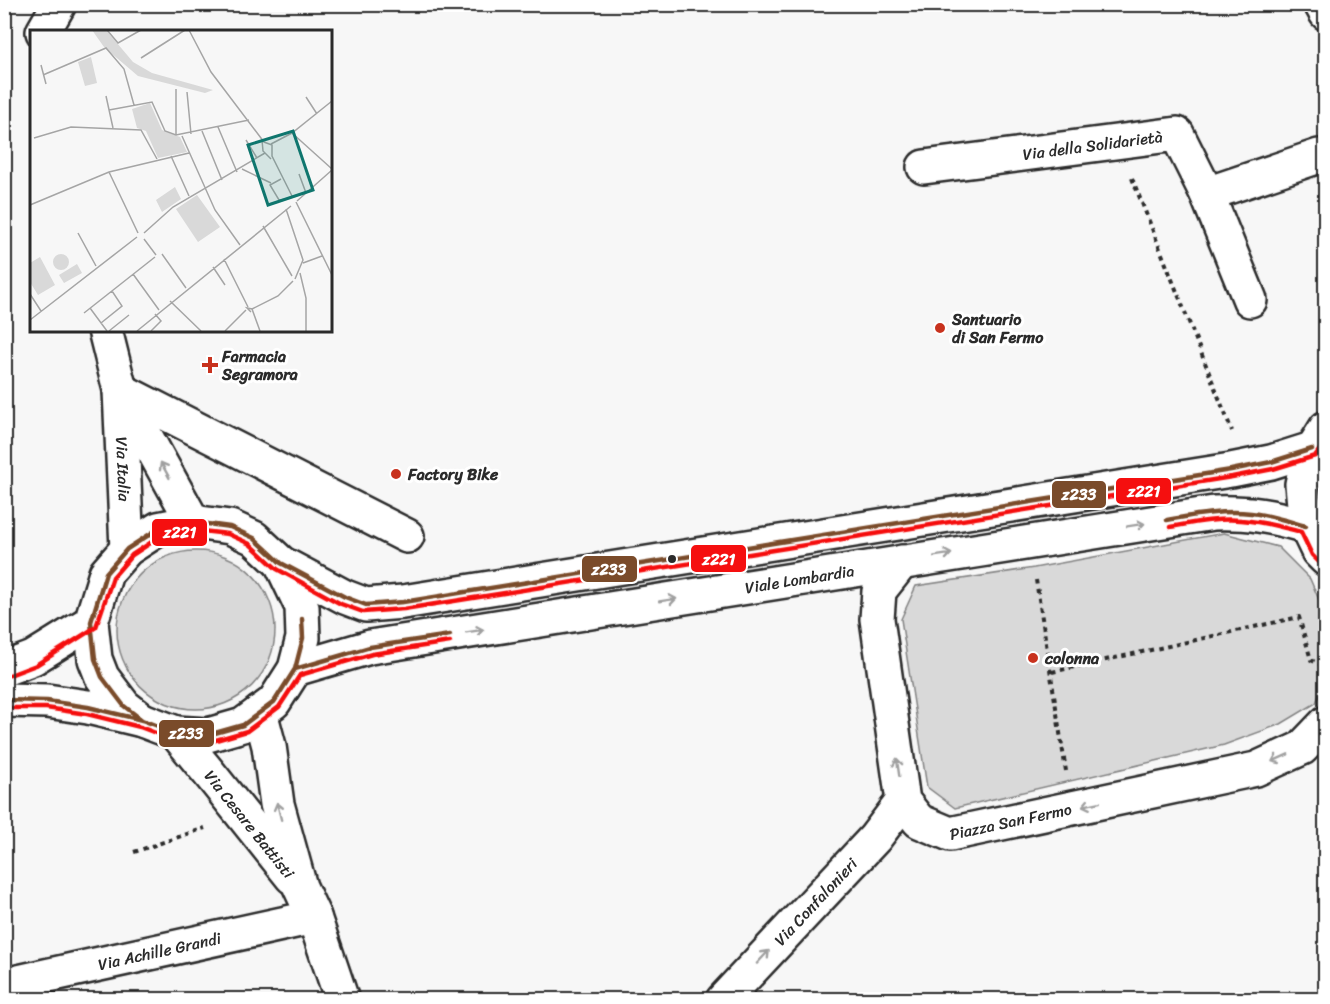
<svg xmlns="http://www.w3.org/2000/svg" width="1330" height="1004" viewBox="0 0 1330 1004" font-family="Sriracha,sans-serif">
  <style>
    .green { fill: #d9d9d9; stroke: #828282; stroke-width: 1.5 }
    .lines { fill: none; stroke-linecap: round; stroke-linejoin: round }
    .minor-casing { stroke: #2b2b2b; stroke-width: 38 }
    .major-casing { stroke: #2b2b2b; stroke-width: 38 }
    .path { stroke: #2b2b2b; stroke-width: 4; stroke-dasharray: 4.5 4.5; stroke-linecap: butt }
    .minor { stroke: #fff; stroke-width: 33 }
    .major { stroke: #fff; stroke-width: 33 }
    .bus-1-casing { stroke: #fff; stroke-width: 9 }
    .bus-2-casing { stroke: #fff; stroke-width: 9 }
    .bus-1 { stroke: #7a4b2a; stroke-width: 4.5 }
    .bus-2 { stroke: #f50f0f; stroke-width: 4.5 }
    .oneway { stroke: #a0a0a0 }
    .poi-dot { fill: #c8321e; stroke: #fff; stroke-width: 2 }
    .bus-dot { fill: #2b2b2b; stroke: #fff; stroke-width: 2 }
    .labels { text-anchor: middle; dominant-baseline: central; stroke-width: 6; stroke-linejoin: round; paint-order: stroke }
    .street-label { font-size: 16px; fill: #2b2b2b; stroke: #fff }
    .poi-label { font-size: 16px; font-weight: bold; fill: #2b2b2b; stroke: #fff; text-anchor: start }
    .inset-road { fill: none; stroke: #a5a5a5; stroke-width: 1.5 }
    .view { fill: #0f766e; fill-opacity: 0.15; stroke: #0f766e; stroke-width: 3 }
    .inset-edge { fill: none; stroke: #2b2b2b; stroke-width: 3 }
    .line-badge { stroke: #fff; stroke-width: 2 }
    .badge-label { font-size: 16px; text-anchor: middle; font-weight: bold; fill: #fff }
  </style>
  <rect width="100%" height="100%" fill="#f7f7f7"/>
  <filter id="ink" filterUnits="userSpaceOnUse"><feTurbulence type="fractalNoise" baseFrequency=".0167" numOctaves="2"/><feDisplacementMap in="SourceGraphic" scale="12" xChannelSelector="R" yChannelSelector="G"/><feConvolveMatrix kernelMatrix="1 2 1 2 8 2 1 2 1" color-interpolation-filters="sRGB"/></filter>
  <g filter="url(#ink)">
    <!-- green -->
    <path class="green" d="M1224 533 1278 547 1310 579 1326 616 1325 680 1316 703 1281 724 1224 745 955 808 927 787 901 619 916 586 1034 568Z
      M117 630a79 79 0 1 1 158 0a79 79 0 1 1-158 0Z"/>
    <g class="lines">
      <defs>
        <g id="minor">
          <path d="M1321 4 1326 13"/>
          <path d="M43 32 59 4"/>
          <path id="s1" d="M924 167 1177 134 1207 194 1319 156H1326"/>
          <path d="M1207 194 1250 300"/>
          <path id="s2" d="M105 330 120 390 127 549"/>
          <path d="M120 390 407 536"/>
          <path d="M124 397 193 522"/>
          <path id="s3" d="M902 562 879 591 877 619 903 801 919 821 950 834 1256 769 1302 748 1326 723"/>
          <path d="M260 712 269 746 277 804 300 887 314 917 342 1000"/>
          <path id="s4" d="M176 733 209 773 292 877"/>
          <path id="s5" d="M4 985 314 917"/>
          <path id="s6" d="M723 1000 875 838 903 801"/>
        </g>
        <g id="major">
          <path d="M1326 428 1308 457 1302 484 1306 526 1318 551 1326 559"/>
          <path d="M4 669 33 658 91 622"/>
          <path id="s7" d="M295 669 370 647 1214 513C1250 512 1272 516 1306 526"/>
          <path d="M4 700 47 701 88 707 142 720 176 733 208 735 243 725 274 702 295 669 303 638 302 607 281 563"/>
          <path d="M142 720 124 706 102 677 95 659 91 622 106 573 127 549 158 529 193 522 230 527 254 538 281 563 345 597 366 605 403 602 1231 470 1271 462 1312 449"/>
        </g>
      </defs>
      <!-- minor casing -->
      <use href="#minor" class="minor-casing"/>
      <!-- major casing -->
      <use href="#major" class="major-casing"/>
      <!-- path -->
      <path class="path" d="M1132 178 1232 431
        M1036 580 1066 771
        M1052 672 1299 617 1311 660 1326 667
        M134 852 205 828"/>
      <!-- minor -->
      <use href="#minor" class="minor"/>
      <!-- major -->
      <use href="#major" class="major"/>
      <defs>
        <path id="bus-1" d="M1167 520C1195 515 1223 510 1251 513 1270 515 1288 521 1306 526
          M295 669 370 647 450 635
          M4 700 47 701 88 707 142 720 176 733 208 735 243 725 274 702 295 669 303 638 302 619
          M142 720 124 706 102 677 95 659 91 622 106 573 127 549 158 529 193 522 230 527 254 538 281 563 345 597 366 605 403 602 1231 470 1271 462 1312 449"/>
        <path id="bus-2" d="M1170 527C1193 523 1217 518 1241 520 1261 521 1281 527 1301 532L1312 555 1321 564
          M7 676 36 665 96 627 113 577 132 555 161 536 193 530 228 534 250 544 277 569 341 604 363 612 404 609 1232 477 1273 469 1315 456 1326 442
          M4 708H46L87 714 140 727 174 740 209 742 247 731 279 707 300 675 372 654 450 642"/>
      </defs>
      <!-- bus-1 casing -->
      <use href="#bus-1" class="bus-1-casing"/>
      <!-- bus-2 casing -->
      <use href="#bus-2" class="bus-2-casing"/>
      <!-- bus-1 -->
      <use href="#bus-1" class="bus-1"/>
      <!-- bus-2 -->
      <use href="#bus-2" class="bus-2"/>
    </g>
    <!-- one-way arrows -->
    <defs><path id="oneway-shaft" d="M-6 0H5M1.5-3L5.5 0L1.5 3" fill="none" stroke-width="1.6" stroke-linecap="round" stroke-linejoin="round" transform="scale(1.5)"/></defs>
    <g class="oneway">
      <use href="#oneway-shaft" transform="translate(165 470) rotate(-119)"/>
      <use href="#oneway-shaft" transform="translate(1136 525) rotate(-9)"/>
      <use href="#oneway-shaft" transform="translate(943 555) rotate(-9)"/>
      <use href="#oneway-shaft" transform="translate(668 600) rotate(-9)"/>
      <use href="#oneway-shaft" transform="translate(475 631) rotate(-9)"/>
      <use href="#oneway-shaft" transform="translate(1280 758) rotate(156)"/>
      <use href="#oneway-shaft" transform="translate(898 767) rotate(-98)"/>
      <use href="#oneway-shaft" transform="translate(1091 804) rotate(168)"/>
      <use href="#oneway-shaft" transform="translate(279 811) rotate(-104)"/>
      <use href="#oneway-shaft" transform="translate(763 957) rotate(-47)"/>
    </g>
  </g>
  <!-- markers -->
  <g class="poi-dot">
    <circle cx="940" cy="328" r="6"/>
    <path d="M207 356h6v6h6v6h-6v6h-6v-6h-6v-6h6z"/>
    <circle cx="396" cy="474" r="6"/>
    <circle cx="1033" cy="658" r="6"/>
  </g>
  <circle class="bus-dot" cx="672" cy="559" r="5"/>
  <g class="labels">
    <!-- street labels -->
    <g class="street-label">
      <text stroke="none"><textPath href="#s1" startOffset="170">Via della Solidarietà</textPath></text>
      <text stroke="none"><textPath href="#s2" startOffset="141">Via Italia</textPath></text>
      <text stroke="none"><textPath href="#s7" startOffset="513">Viale Lombardia</textPath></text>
      <text stroke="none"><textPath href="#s3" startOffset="370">Piazza San Fermo</textPath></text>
      <text stroke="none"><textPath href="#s4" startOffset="117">Via Cesare Battisti</textPath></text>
      <text stroke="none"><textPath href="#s6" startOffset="135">Via Confalonieri</textPath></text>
      <text stroke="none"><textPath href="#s5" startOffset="159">Via Achille Grandi</textPath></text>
    </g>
    <!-- poi labels -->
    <g class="poi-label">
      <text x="952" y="319">Santuario<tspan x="952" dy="18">di San Fermo</tspan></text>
      <text x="222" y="356">Farmacia<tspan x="222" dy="18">Segramora</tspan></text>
      <text x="408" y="474">Factory Bike</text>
      <text x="1045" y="658">colonna</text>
    </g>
  </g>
  <!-- overview -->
  <g transform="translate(30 30)">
    <rect width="302" height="302" fill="#f7f7f7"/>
    <path d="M62 0H76L103 32 122 43 183 60 175 63 108 46 74 17ZM61 27 67 53 55 56 48 32ZM120 73 132 100 150 107 157 122 128 128 116 101 107 98 102 79ZM145 157 151 169 132 182 126 170ZM167 165 190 197 168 212 146 179ZM23 232a8 8 0 1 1 16 0a8 8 0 1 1-16 0ZM10 227 25 255 8 265 0 252V233ZM47 234 52 243 34 253 29 245Z" fill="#d9d9d9"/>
    <path class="inset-road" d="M77 0 88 13 111 0M159 0 181 42 234 112 242 115V126L262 166M111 28 155 0M11 35 16 54M13 45 76 18 94 39 104 75M146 59V105M157 62 161 104M76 66 83 98M276 67 287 84M79 80 122 72 135 101 146 105 219 90M188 97 207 142M172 101 192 150M262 103 302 139M152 106 185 180 210 215M4 108 41 97 111 100 127 129M216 110 227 128M232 110 233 121 241 129M241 114 262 103 302 71M141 126 159 166M212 139 241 153M79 142 108 203M269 144 276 163M251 149 240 155 249 170 257 169M267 171 302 140M266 172 302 245M0 175 79 142 159 123M256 179 273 230 265 249M233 196 262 246M48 203 66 236M114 203 143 177 235 123M114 209 126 225M132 224 156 258M194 229 218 277M273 233 292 226M183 237 195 255M270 243 276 268V301M103 244 129 280M0 264 11 281M140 271 171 301M60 278 77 301M222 279 248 266 263 251M221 282 217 278 222 279 230 301M54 283 125 227M0 290 107 207M71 293 92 276 82 261M79 301 99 285M107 301 261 176M121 301 131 291 125 284M195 301 216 280"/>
    <path class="view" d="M263 101 283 160 238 175 218 115Z"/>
    <rect width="302" height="302" class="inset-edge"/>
  </g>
  <g class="line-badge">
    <rect x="1115" y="477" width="57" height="28" rx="6" fill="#f50f0f"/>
    <rect x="1051" y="480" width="56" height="29" rx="6" fill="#7a4b2a"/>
    <rect x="151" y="518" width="57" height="29" rx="6" fill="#f50f0f"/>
    <rect x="690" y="544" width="57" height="29" rx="6" fill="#f50f0f"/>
    <rect x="581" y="555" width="57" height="28" rx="6" fill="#7a4b2a"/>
    <rect x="158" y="719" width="57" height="29" rx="6" fill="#7a4b2a"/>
  </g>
  <g class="badge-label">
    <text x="1144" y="497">z221</text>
    <text x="1079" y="500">z233</text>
    <text x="180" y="538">z221</text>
    <text x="719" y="565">z221</text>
    <text x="609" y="575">z233</text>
    <text x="186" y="739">z233</text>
  </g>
  <!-- margin -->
  <rect width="1330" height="1004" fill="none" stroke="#fff" stroke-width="24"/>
  <rect x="12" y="12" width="1306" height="980" fill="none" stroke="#2b2b2b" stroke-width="2" filter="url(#ink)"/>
</svg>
